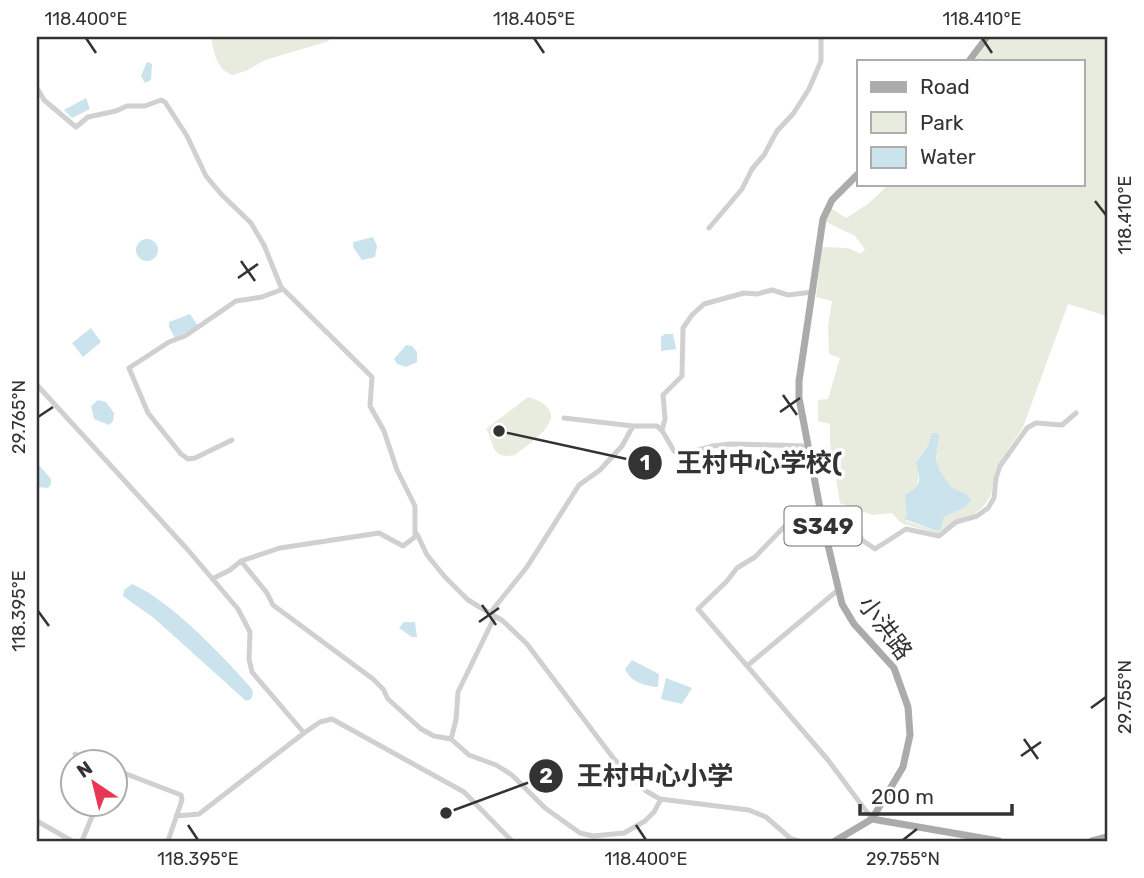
<svg xmlns="http://www.w3.org/2000/svg" width="1144" height="878" viewBox="0 0 1144 878" font-family="Rubik,'Noto Sans SC',sans-serif">
  <style>
    .green { fill: #e7ecde; fill-rule: evenodd }
    .water { fill: #cbe3ec }
    .lines { fill: none; stroke-linecap: round; stroke-linejoin: round }
    .minor { stroke: #d0d0d0; stroke-width: 5 }
    .major { stroke: #ababab; stroke-width: 7 }
    .ticks { fill: none; stroke: #333; stroke-width: 2.5 }
    .labels { text-anchor: middle; dominant-baseline: central; stroke-width: 7; stroke-linejoin: round; paint-order: stroke }
    .shield { fill: #fff; stroke: #707070; stroke-width: 2 }
    .shield-label { font-size: 23px; font-weight: bold; fill: #333 }
    .street-label { font-size: 24px; fill: #333; stroke: #fff }
    .leader { fill: none; stroke: #333; stroke-width: 2.5 }
    .callout-dot { fill: #333; stroke: #fff; stroke-width: 2.5 }
    .mark-label { font-size: 21px; text-anchor: middle; font-weight: bold; fill: #fff }
    .callout-label { font-size: 26px; text-anchor: middle; font-weight: bold; fill: #333; stroke: #fff; stroke-width: 7; stroke-linejoin: round; paint-order: stroke }
    .neatline { fill: none; stroke: #333; stroke-width: 2.5 }
    .ticks-label { font-size: 18px; text-anchor: middle; fill: #333 }
  </style>
  <rect width="100%" height="100%" fill="#fff"/>
  <!-- green -->
  <path class="green" d="M211 37H334L326 42 265 60 246 71 232 75C216 69 214 52 211 37Z
    M992 37H1107V316L1068 304 1023 427 996 468 991 495 983 507 974 514 958 519 937 534 901 523 892 513 872 515 840 503 830 443V424L818 421V400L828 399 840 358 829 354 828 326 832 301 816 297 822 247 848 248 861 254 865 249 855 236 826 222 831 208 846 218 868 204 889 184H1083V61H974ZM936 433C942 443 934 455 937 466 939 472 948 485 953 489 961 495 966 493 970 502L966 507 944 517 941 527 937 531 906 521 909 512 906 511 907 503 905 497 917 486 919 473 917 460 928 446 932 434Z
    M528 397C577 412 536 439 515 455 490 460 495 443 486 429Z"/>
  <!-- water -->
  <path class="water" d="M147 62 152 64 151 80 145 83 141 76Z
    M86 98 90 109 72 118 64 110Z
    M373 237 377 246 375 257 362 260 353 247V242Z
    M136 250a11 11 0 1 1 22 0a11 11 0 1 1-22 0Z
    M190 314 198 326 175 338 169 327V322Z
    M91 328 101 342 83 357 72 343Z
    M673 334 676 349 661 351V337L665 334Z
    M406 345 412 346 417 352V362L406 367 397 364 394 359Z
    M98 400 106 402 114 413 113 421 109 425 94 419 91 406Z
    M932 433H936L939 436 936 459 939 470 951 487 967 495 971 500 966 507 944 517 941 529 937 531 904 519 908 512 906 511 905 495C922 485 921 481 916 462L928 446Z
    M37 463 51 479V484L48 488 37 487Z
    M132 584C170 600 224 657 252 689L253 694 251 699 246 701 154 618 123 596 124 590Z
    M404 622H415L417 637H412L399 628Z
    M632 660 659 674 658 687C644 686 631 682 625 669Z
    M666 678 692 688 682 704 661 699Z"/>
  <g class="lines">
    <!-- minor -->
    <path class="minor" d="M37 88 44 100 76 127 88 117 116 111 127 106H145L161 100 165 102 187 136 206 176 221 194 251 223 264 245 281 287 372 377 370 406 384 431 397 470 415 506V537L403 546 379 533 280 548 241 561 230 570 212 579
      M709 228 742 189 752 169 764 155 777 131 793 114 809 89 821 61V37
      M37 385 188 550 238 609 250 632 249 659 252 672 304 733
      M564 418 633 426H657L663 432 674 451 680 455 713 446 731 444 808 446
      M662 430 665 419 663 395 682 376 683 328 692 315 704 304 744 293 757 294 772 290 788 295 813 292
      M232 440 195 458 188 459 181 454 148 413 129 368 169 342 185 336 236 301 262 297 283 289
      M822 518 842 516 851 518 862 540 875 549 906 529 939 536 956 522 977 516 988 508 994 498 996 478 1000 466 1027 428 1036 423 1062 425 1076 413
      M823 524 784 527 755 557 737 568 727 581 698 609 828 760 872 819
      M417 534 427 555 445 577 468 600 503 621 527 644 614 759 646 791 660 799 749 810 766 817 790 838 799 841
      M241 561 267 593 273 605 373 679 383 689 388 699 421 729 434 736 451 739 469 755 496 765 512 775 545 808 580 833 593 836 624 833 645 821 654 812 661 799
      M490 613 527 567 579 485 600 470 622 446 633 426
      M747 666 838 590
      M451 739 456 720 458 692 495 616
      M75 754 97 762
      M116 770 181 795 182 800 168 841
      M176 816 199 814 304 733 320 722 332 719 464 792 512 841
      M37 821 72 841
      M82 841 97 804"/>
    <!-- major -->
    <path class="major" d="M969 61 987 37
      M872 819 999 841
      M835 841 872 819 903 767 910 735 908 707 894 668 854 624 842 604 823 524 799 398V381L823 219 832 200 859 173
      M1092 841 1107 837"/>
  </g>
  <!-- ticks -->
  <path class="ticks" d="M86 38 96 53M534 38 544 53M982 38 992 53M1095 201 1106 215M241 261 255 281M238 278 258 264M783 395 797 415M780 412 800 398M38 417 53 407M482 605 496 625M38 611 49 626M479 622 499 608M1091 708 1106 697M1024 739 1038 759M1021 756 1041 742M188 825 198 840M636 825 646 840M903 840 917 829"/>
  <g class="labels">
    <!-- shield labels -->
    <rect class="shield" x="784.5" y="506.5" width="77" height="39" rx="5"/>
    <g class="shield-label">
      <text x="823" y="526">S349</text>
    </g>
    <!-- street labels -->
    <g class="street-label">
      <text transform="translate(885 628) rotate(53)">小洪路</text>
    </g>
  </g>
  <!-- callouts -->
  <path class="leader" d="M499 431L645 463M446 813L546 776"/>
  <g class="callout-dot">
    <circle cx="499" cy="431" r="7"/>
    <circle cx="446" cy="813" r="7"/>
    <circle cx="645" cy="463" r="18"/>
    <circle cx="546" cy="776" r="18"/>
  </g>
  <g class="mark-label">
    <text x="645" y="470">1</text>
    <text x="546" y="783">2</text>
  </g>
  <g class="callout-label">
    <text x="759" y="472">王村中心学校(</text>
    <text x="655" y="785">王村中心小学</text>
  </g>
  <!-- border -->
  <rect width="1144" height="878" fill="none" stroke="#ffffff" stroke-width="77"/>
  <!-- legend -->
  <rect x="857" y="60" width="228" height="126" fill="#ffffff" stroke="#adadad" stroke-width="2"/>
  <rect x="871" y="82" width="35" height="10" fill="#ababab" stroke="#adadad" stroke-width="2"/>
  <text x="920" y="94" font-size="21" fill="#333333">Road</text>
  <rect x="871" y="112" width="35" height="21" fill="#e7ecde" stroke="#adadad" stroke-width="2"/>
  <text x="920" y="130" font-size="21" fill="#333333">Park</text>
  <rect x="871" y="147" width="35" height="21" fill="#cbe3ec" stroke="#adadad" stroke-width="2"/>
  <text x="920" y="164" font-size="21" fill="#333333">Water</text>
  <!-- north arrow -->
  <g transform="translate(94 783) rotate(325)"><circle r="33" fill="#ffffff" stroke="#adadad" stroke-width="2"/>
  <path d="M0-5L12 26L0 18L-12 26Z" fill="#e73755"/>
  <text y="-10" font-size="19" font-weight="bold" text-anchor="middle" fill="#333333">N</text>
  </g>
  <!-- scale -->
  <path d="M860 804v10h152v-10" fill="none" stroke="#333333" stroke-width="3.5"/>
  <text x="871" y="804" font-size="21" fill="#333333" stroke="#ffffff" stroke-width="5" paint-order="stroke">200 m</text>
  <rect x="38" y="38" width="1068" height="802" class="neatline"/>
  <g class="ticks-label">
    <text x="86" y="25">118.400°E</text>
    <text x="534" y="25">118.405°E</text>
    <text x="982" y="25">118.410°E</text>
    <text transform="translate(1125 215) rotate(-90)" y="6">118.410°E</text>
    <text transform="translate(19 417) rotate(-90)" y="6">29.765°N</text>
    <text transform="translate(19 611) rotate(-90)" y="6">118.395°E</text>
    <text transform="translate(1125 697) rotate(-90)" y="6">29.755°N</text>
    <text x="198" y="865">118.395°E</text>
    <text x="646" y="865">118.400°E</text>
    <text x="903" y="865">29.755°N</text>
  </g>
</svg>
